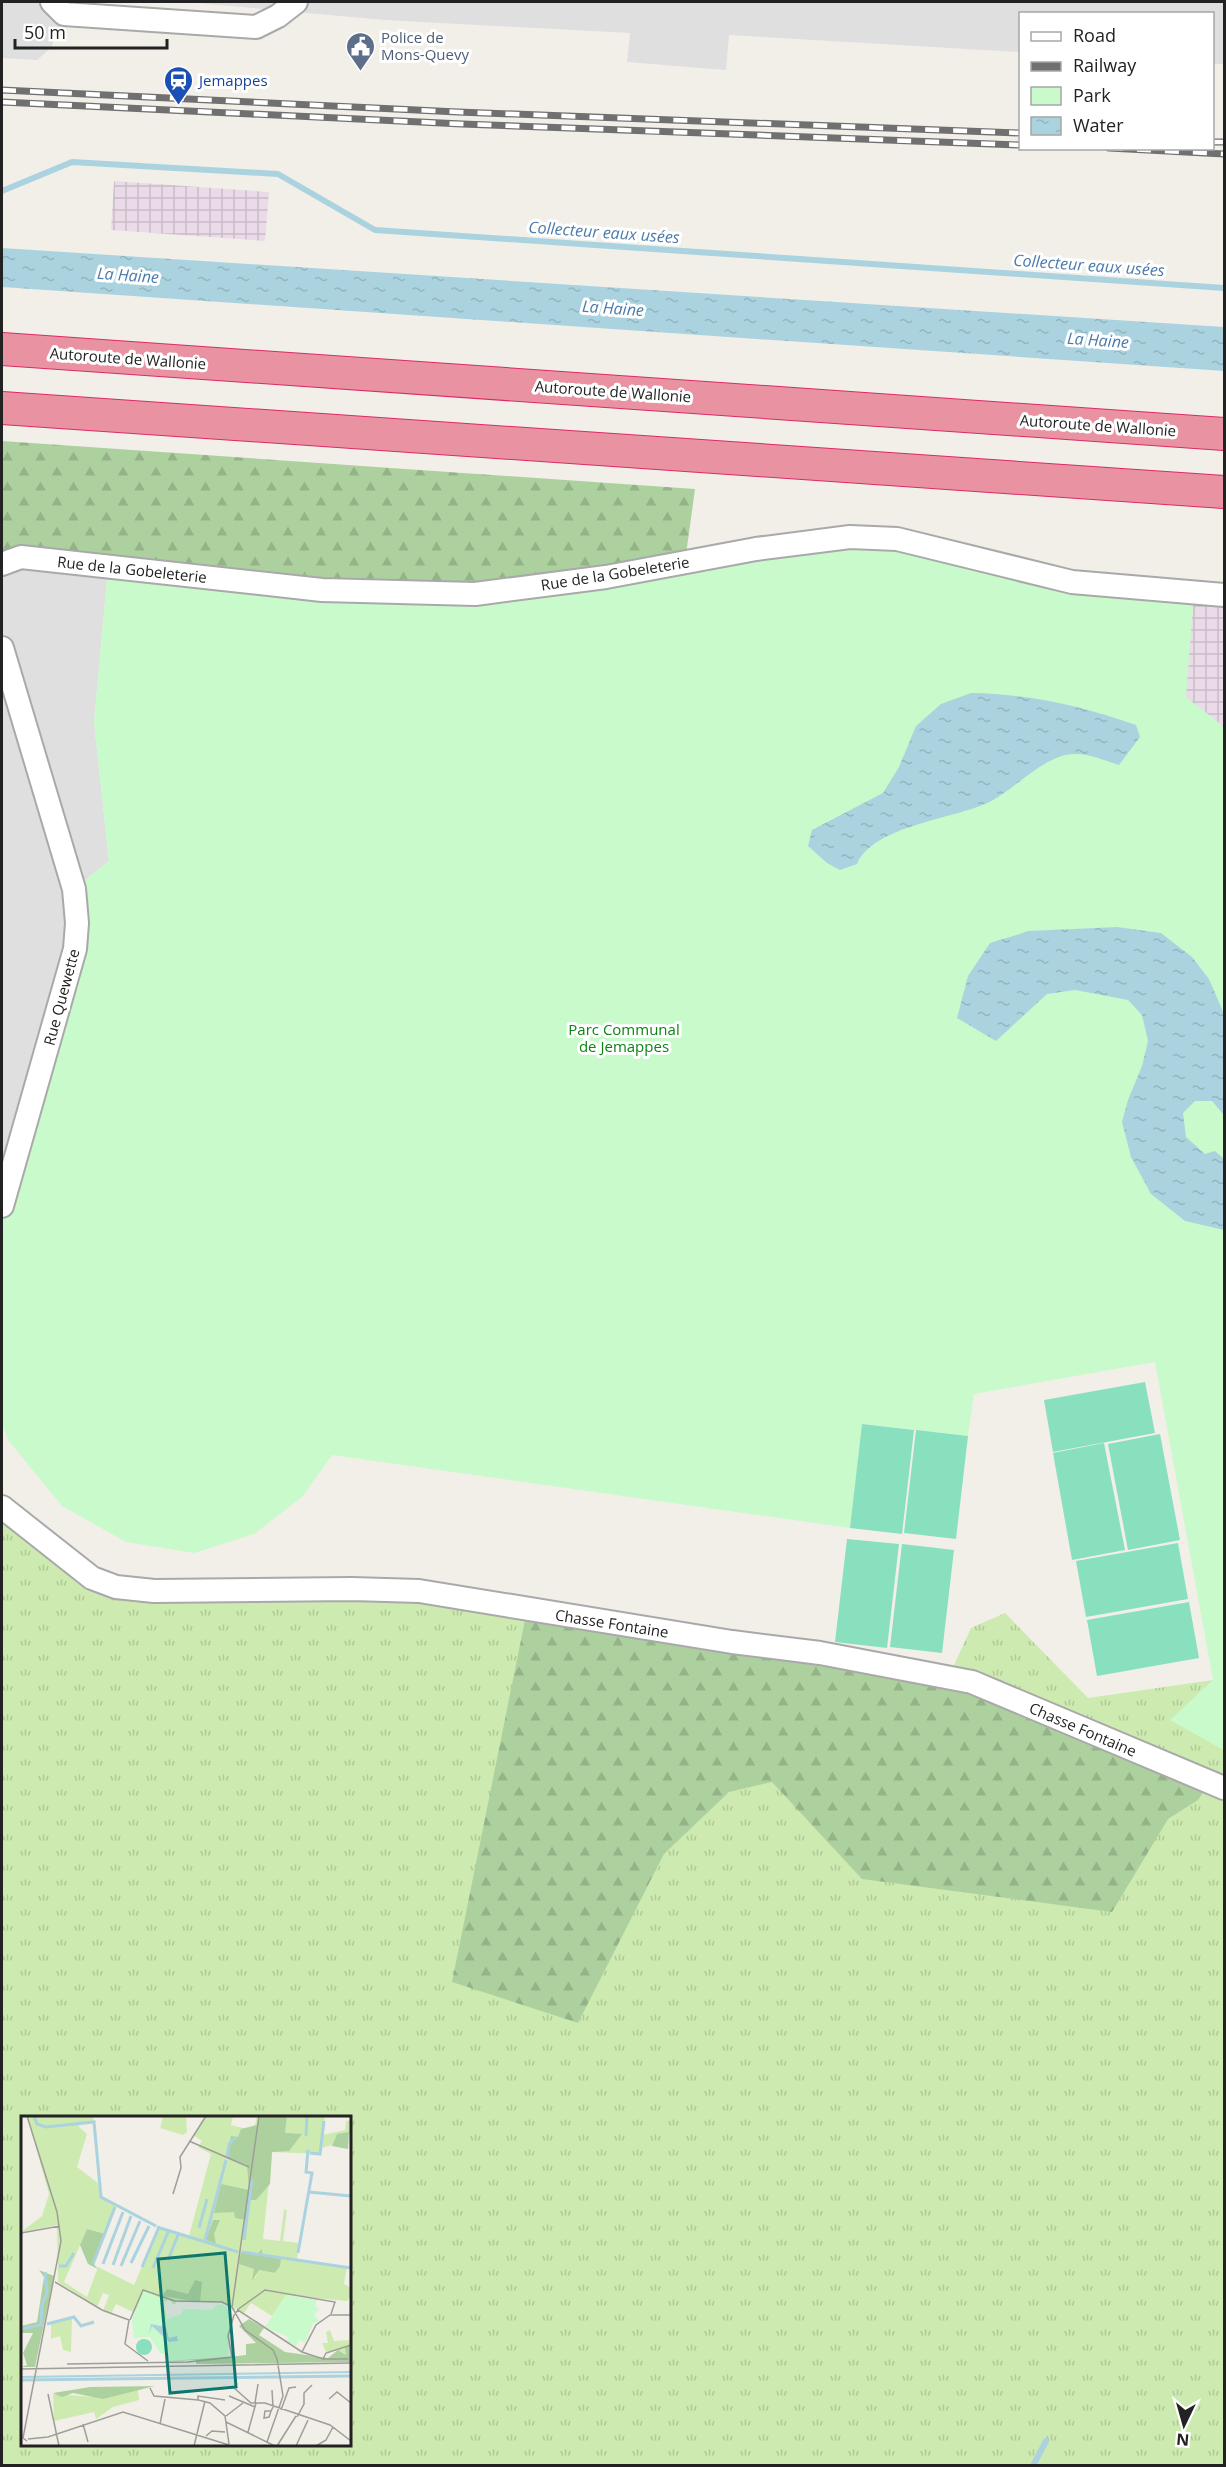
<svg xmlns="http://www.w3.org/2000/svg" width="1226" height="2467" viewBox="0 0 1226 2467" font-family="'Open Sans',sans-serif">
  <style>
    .residential { fill: #e0dfdf }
    .industrial { fill: url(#industrial-grid) }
    .grass { fill: url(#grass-tufts); fill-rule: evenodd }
    .forest { fill: url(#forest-firs) }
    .park { fill: #c8facc }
    .pitch { fill: #88e0be }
    .water { fill: url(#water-ripples) }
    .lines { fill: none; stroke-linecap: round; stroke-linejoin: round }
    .stream { stroke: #aad3df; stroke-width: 6 }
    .minor-casing { stroke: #a9a9a9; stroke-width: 26 }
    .highway-casing { stroke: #dc2a67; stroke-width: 34 }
    .minor { stroke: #fff; stroke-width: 22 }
    .highway { stroke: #e892a2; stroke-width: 32 }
    .rail-casing { stroke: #707070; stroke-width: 7 }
    .rail { stroke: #fff; stroke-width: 4.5; stroke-dasharray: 14; stroke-linecap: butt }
    .labels { text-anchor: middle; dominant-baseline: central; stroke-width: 6; stroke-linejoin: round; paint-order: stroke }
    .service-label { font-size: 15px; fill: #4e5e75; stroke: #fff; text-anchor: start }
    .transit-label { font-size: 15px; fill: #164399; stroke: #fff; text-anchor: start }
    .street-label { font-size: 15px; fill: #222; stroke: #fff }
    .park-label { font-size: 15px; fill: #0c8416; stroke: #fff }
    .water-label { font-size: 16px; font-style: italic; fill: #4a7aab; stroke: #fff }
    .inset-river { fill: none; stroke: #aad3df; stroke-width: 3 }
    .inset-road { fill: none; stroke: #9f9d99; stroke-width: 1.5 }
    .view { fill: #0f766e; fill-opacity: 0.15; stroke: #0f766e; stroke-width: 3 }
    .inset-edge { fill: none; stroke: #222; stroke-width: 3 }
  </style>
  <defs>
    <pattern id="industrial-grid" width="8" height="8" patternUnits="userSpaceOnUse" patternTransform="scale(1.5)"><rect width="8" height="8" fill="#ebdbe8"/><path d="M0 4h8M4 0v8" fill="none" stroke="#c9bcc7"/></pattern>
    <pattern id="grass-tufts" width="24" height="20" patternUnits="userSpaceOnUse" patternTransform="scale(1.5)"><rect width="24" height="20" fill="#cdebb0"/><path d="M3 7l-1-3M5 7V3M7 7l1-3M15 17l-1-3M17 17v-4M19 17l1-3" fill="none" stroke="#b0c997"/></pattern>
    <pattern id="forest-firs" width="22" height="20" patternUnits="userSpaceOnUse" patternTransform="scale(1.5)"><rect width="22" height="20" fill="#add19e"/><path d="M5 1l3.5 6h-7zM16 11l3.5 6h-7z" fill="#95b388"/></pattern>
    <pattern id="water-ripples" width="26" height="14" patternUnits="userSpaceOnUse" patternTransform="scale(1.5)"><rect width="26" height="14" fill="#aad3df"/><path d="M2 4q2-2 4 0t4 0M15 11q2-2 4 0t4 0" fill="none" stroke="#92b5bf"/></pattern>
  </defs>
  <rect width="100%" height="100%" fill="#f2efe9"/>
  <!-- residential -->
  <path class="residential" d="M2 2H65L64 14 51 48 37 60 2 58Z
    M186 2H1224V64H1213L1212 14H1020V52L729 35 726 70 627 62 630 33 385 20Z
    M2 554 108 568 94 722 109 861 74 889 77 923 2 1206Z"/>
  <!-- industrial -->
  <path class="industrial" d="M114 181 269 192 265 241 111 230Z
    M1193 604 1224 608V727L1185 697Z"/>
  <!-- grass -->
  <path class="grass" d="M2 1507 92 1578 352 1589 948 1678 971 1628 1005 1613 1088 1698 1213 1680 1171 1720 1224 1750V2465H2ZM22 2118H350V2444H22Z"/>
  <!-- forest -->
  <path class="forest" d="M2 441 695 489 685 562 475 594 2 554Z
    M527 1610 972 1682 1210 1782 1198 1800 1168 1819 1112 1912 862 1879 772 1782 729 1792 664 1854 578 2023 452 1982Z"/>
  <!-- park -->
  <path class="park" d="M850 541 1194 595 1186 697 1224 727V1750L1170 1720 1213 1680 1155 1362 974 1394 968 1436 862 1424 850 1528 332 1455 302 1497 254 1534 194 1553 126 1542 62 1506 8 1440 2 1424V1206L75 949 74 889 109 861 94 722 108 568 471 599Z"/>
  <!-- pitch -->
  <path class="pitch" d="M1145 1382 1155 1433 1053 1452 1044 1400Z
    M862 1424 914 1430 902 1534 850 1528Z
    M916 1430 968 1436 956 1539 904 1533Z
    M1160 1434 1180 1540 1128 1550 1108 1444Z
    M1104 1443 1125 1550 1072 1560 1053 1453Z
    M847 1539 899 1544 887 1648 835 1642Z
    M1178 1543 1188 1599 1086 1617 1076 1561Z
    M902 1544 954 1550 942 1653 890 1647Z
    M1189 1602 1199 1658 1097 1676 1087 1620Z"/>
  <!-- water -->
  <path class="water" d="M2 248 1224 327V371L2 287Z
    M971 693C1028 694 1082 706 1136 725L1140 737 1119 765C1106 761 1088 753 1075 754 1044 754 1014 791 987 803 953 819 873 826 857 864L840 870 827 863 808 846 812 830 883 793 899 767 916 726 941 704Z
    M1117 927 1161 933 1192 957 1209 979 1224 1014V1120L1223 1114 1212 1101H1195L1183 1113 1186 1137 1205 1154 1215 1151 1224 1159V1230L1185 1221 1151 1194 1131 1157 1122 1122 1128 1100 1142 1066 1148 1041 1142 1015 1128 1000 1075 990 1047 994 996 1041 957 1018 968 976 990 943 1029 931Z"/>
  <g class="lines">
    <!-- stream -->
    <path class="stream" d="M2 191 72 162 278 174 375 230 1224 288
      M1033 2466 1046 2441"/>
    <defs>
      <path id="minor" d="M52 2 64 14 256 27 278 16 296 2
        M2 564 21 557 322 590 475 594 606 577 756 549 850 537 897 539 1072 582 1224 595
        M2 648 74 889 77 923 75 949 2 1206
        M2 1507 92 1578 116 1587 154 1591 352 1589 419 1591 732 1642 820 1653 972 1682 1224 1788"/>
      <path id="highway" d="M2 349 1224 434
        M2 408 1224 492"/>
    </defs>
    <!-- minor casing -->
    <use href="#minor" class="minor-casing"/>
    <!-- highway casing -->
    <use href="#highway" class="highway-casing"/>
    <!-- minor -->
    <use href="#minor" class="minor"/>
    <!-- highway -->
    <use href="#highway" class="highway"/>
    <defs>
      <path id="rail" d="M2 90 458 112 1020 133
        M2 102 462 124 1020 145
        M1212 142H1224
        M1109 148 1224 154"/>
    </defs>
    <!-- rail casing -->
    <use href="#rail" class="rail-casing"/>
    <!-- rail -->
    <use href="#rail" class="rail"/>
  </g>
  <!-- icons -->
  <defs>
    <symbol id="civic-pin" viewBox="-11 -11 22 30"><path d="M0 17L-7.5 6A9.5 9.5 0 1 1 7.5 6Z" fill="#5c6f8a" stroke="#fff"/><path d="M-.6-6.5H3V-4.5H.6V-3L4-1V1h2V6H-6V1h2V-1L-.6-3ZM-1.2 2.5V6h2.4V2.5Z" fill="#fff"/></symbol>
    <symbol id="station-pin" viewBox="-11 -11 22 30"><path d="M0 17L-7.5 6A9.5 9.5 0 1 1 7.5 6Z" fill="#1a4fb4" stroke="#fff"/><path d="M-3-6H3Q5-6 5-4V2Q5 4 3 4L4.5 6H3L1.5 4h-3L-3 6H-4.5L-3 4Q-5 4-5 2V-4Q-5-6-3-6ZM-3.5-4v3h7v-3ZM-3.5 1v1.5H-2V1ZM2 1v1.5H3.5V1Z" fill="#fff"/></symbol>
  </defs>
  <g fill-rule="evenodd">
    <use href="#civic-pin" x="344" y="30" width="33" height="45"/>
    <use href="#station-pin" x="162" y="64" width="33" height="45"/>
  </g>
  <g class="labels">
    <!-- service labels -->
    <g class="service-label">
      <text x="381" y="37">Police de<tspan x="381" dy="17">Mons-Quevy</tspan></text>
    </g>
    <!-- transit labels -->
    <g class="transit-label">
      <text x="199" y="80">Jemappes</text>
    </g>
    <!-- street labels -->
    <g class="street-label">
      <text transform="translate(128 358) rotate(4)">Autoroute de Wallonie</text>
      <text transform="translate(613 391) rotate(4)">Autoroute de Wallonie</text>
      <text transform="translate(1098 425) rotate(4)">Autoroute de Wallonie</text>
      <text transform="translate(132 569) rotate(6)">Rue de la Gobeleterie</text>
      <text transform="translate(615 573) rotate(-9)">Rue de la Gobeleterie</text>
      <text transform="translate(61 997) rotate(-75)">Rue Quewette</text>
      <text transform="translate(612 1623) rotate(9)">Chasse Fontaine</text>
      <text transform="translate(1083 1729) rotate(23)">Chasse Fontaine</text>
    </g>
    <!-- park labels -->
    <g class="park-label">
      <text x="624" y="1029">Parc Communal<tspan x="624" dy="17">de Jemappes</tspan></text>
    </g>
    <!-- water labels -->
    <g class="water-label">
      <text transform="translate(604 232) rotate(4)">Collecteur eaux usées</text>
      <text transform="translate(1089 265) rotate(4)">Collecteur eaux usées</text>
      <text transform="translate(128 275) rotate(4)">La Haine</text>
      <text transform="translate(613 308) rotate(4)">La Haine</text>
      <text transform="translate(1098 340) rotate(4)">La Haine</text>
    </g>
  </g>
  <!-- overview -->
  <g transform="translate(21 2116)">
    <rect width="330" height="330" fill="#f2efe9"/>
    <path d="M6 0H73L72 5 57 10 66 18 56 51 77 67 80 81 136 111 95 90 85 118 66 113 43 166 66 181 77 151 113 169 138 111 168 120 190 38 177 31 181 25 172 19 185 0H212L210 9 226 13 234 9 236 0H304L302 19 324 14 325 5 330 4V21L328 16 315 28 300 32 299 38 251 36 242 123 259 125 263 93 266 94 262 125 278 127 276 144 326 151 323 168 330 172V180L326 185 265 179 251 200 230 187 223 197 215 192 213 195 203 186 156 185 153 189 148 184 112 196 95 188 90 198 82 195 88 179 82 177 76 191 37 166 36 109 0 116 21 100 28 78ZM240 134V139L259 150 254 157 237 154 234 163 233 153 220 136 236 138ZM142 0H165L166 16 162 19 139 12ZM50 201 51 203 50 236 42 234 39 220 30 223V208ZM309 214 313 225 330 224 325 239 317 234 305 236 301 227H307L305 216ZM117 274 118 284 92 291 75 303 73 296 33 305 32 278 74 281Z" fill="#cdebb0" fill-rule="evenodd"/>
    <path d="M238 0H266L264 17 281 18 268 35 251 36 249 68 235 84H229L226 104 214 102 213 96 193 97 200 68 228 74 226 49 205 42 210 20 217 21 220 13 236 9ZM328 16 327 33 311 30 316 18ZM192 104H199L193 118 195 128 185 124ZM66 113 85 118 72 147 77 153 67 148 59 129ZM241 133V139L260 143 259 150 254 157 238 154 231 165 233 153 218 148 220 136 236 138ZM18 154 33 160 14 251H0L6 249 2 237 12 217H0V210L16 206 23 161ZM174 164 181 166 179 186 141 180 146 173 167 178ZM228 203 243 212 238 219 264 236 307 242 317 234 325 239 324 231 328 229 330 246 175 248V244L148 245 152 238H202L207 233V241L225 239V228L235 227 218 210ZM134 270 82 283 52 277 41 281 32 277 69 271Z" fill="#add19e"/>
    <path d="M123 174 143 184 146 203 161 198 162 193 190 194 197 188 205 190 210 201 207 241 148 245 147 239 139 237 129 221 113 222 111 203ZM265 179 296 184 294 190 298 193 293 199 299 205 292 207 284 227 278 224 275 230 266 225 267 221 244 211Z" fill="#c8facc"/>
    <path d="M115 231a8 8 0 1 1 16 0a8 8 0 1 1-16 0Z" fill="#88e0be"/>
    <path d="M130 208 145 211 148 222 156 220 157 225 148 226 131 210 128 218ZM330 255V257L0 262V260Z" fill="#aad3df"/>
    <path class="inset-river" d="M13 0 16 8 25 11 73 6 80 81 135 110M285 20 286 0M289 37 299 38 303 5M206 41 208 28 215 21M288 76 330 80M136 111 217 136M178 112 186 83M184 124 205 44M223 124 231 63M221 136 330 152M277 137 291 57 285 56 287 34M147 144 157 119M110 147 128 110M72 148 94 91M82 148 102 96M92 149 110 100M38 150H45L53 137M100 150 119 105M121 151 138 111M132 152 148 114M26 208 53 201 60 210 73 206M0 213 20 209 21 188 26 177 24 156M0 264 330 260"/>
    <path class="inset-road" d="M238 0 211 191 224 214 252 234 256 243 262 280 246 326M168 25 228 51M152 78 160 52 159 41 185 0M0 117 39 110M34 166 81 194 108 204 104 228 127 245M216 194 244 174 314 186 310 198M213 199 217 194 281 236 302 243H327M109 204 122 174 154 185 201 186 211 191M281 236 295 209 309 199H330M302 243 305 237 330 229M46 248 167 246 211 241 207 220 213 199M0 253 330 247M129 272 133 280 177 284M199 273 212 271 230 287H244L309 309 330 325M27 278 38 330M208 280 234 291M308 283 316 276 330 287M204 284 177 280V284L189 287 204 300 208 328M234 287 237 268M260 294 268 272 275 271M250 295H244L243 302 248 301 250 295 252 291 251 274M205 300 222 287M276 301 283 288V277L291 269M205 306 254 330M62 308 67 326M139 308 144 283M227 316 235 287M185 320 191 315 204 316M7 323 27 321 102 296 208 329M6 325 2 322 40 125 36 96 6 0M173 330 184 285M256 330 275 300M275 330 287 304M295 330 305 324 312 311"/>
    <path class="view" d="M204 137 215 271 149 277 137 143Z"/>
    <rect width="330" height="330" class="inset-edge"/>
  </g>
  <!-- border -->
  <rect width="1226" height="2467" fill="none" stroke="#222222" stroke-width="6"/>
  <!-- legend -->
  <rect x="1019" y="12" width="195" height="138" fill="#ffffff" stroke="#a7a7a7" stroke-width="1.5"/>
  <rect x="1031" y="32" width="30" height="9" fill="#ffffff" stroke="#a7a7a7" stroke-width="1.5"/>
  <text x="1073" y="42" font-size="18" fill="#222222">Road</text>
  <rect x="1031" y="62" width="30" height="9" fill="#707070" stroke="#a7a7a7" stroke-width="1.5"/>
  <text x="1073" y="72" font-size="18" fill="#222222">Railway</text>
  <rect x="1031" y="87" width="30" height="18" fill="#c8facc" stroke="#a7a7a7" stroke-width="1.5"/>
  <text x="1073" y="102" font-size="18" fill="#222222">Park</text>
  <rect x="1031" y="117" width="30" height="18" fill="url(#water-ripples)" stroke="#a7a7a7" stroke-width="1.5"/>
  <text x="1073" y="132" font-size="18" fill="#222222">Water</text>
  <!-- north arrow -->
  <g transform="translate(1184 2425) rotate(185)" stroke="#ffffff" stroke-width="4.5" paint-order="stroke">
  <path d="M0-4.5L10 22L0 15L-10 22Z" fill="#222222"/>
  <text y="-9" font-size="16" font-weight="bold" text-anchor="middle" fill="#222222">N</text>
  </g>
  <!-- scale -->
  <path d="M15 39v9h152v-9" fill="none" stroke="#222222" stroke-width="3"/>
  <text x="24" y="39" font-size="18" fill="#222222" stroke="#ffffff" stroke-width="4.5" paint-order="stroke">50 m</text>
</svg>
